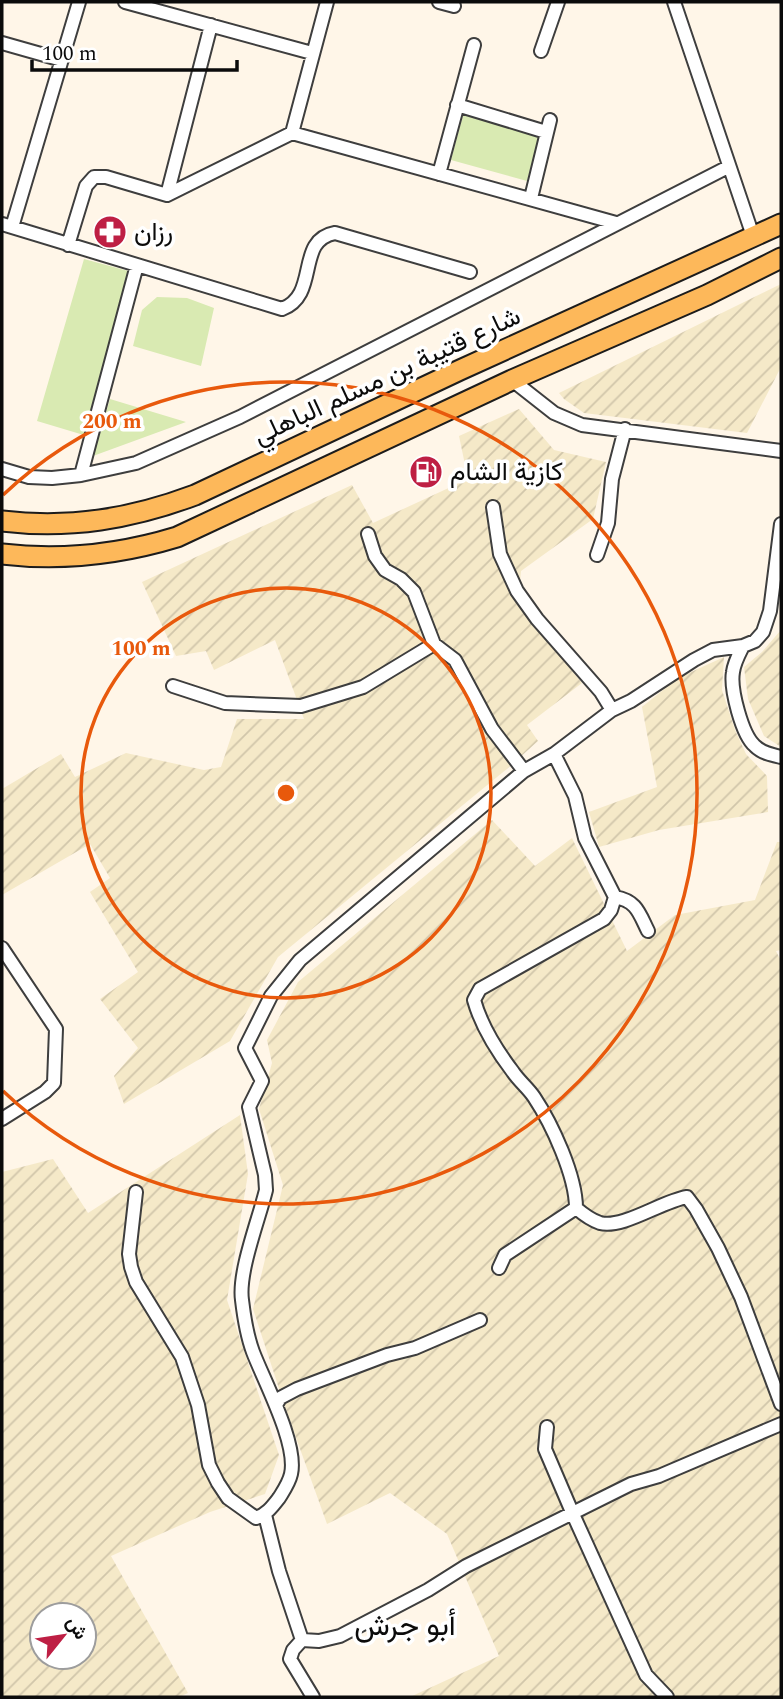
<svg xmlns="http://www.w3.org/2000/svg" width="783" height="1699" viewBox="0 0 783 1699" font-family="Spectral,Vazirmatn,serif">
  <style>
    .farmland { fill: url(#farmland-furrows); fill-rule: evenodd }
    .grass { fill: #d9eab2 }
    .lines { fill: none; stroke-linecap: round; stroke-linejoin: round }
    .street-casing { stroke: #3e3e3e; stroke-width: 16 }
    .primary-casing { stroke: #1c1c1c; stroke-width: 23 }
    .street { stroke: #fff; stroke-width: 12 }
    .primary { stroke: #fdb85a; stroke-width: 19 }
    .ring { fill: none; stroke: #e8590c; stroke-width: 3.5 }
    .labels { text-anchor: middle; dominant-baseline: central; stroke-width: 7; stroke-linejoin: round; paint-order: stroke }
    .poi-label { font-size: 26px; fill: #0b0b0b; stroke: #fff; text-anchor: start }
    .street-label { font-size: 26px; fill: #0b0b0b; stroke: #fff }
    .quarter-label { font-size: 30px; fill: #0b0b0b; stroke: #fff }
    .centre { fill: #e8590c; stroke: #fff; stroke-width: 3.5 }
    .ring-label { font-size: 21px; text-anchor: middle; font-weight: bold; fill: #e8590c; stroke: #fff; stroke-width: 7; stroke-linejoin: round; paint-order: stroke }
  </style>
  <defs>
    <pattern id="farmland-furrows" width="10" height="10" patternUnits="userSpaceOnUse" patternTransform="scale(1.75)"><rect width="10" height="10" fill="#f5e9c8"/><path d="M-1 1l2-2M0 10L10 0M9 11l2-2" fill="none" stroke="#d1c6aa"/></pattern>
  </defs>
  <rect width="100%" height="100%" fill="#fff6e8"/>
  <!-- farmland -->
  <path class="farmland" d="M781 284V367L747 433 584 413 564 399 559 393Z
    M519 409 554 450 606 462 593 519 521 571 518 605 582 683 527 725 538 741 508 768 278 957 230 1041 124 1104 114 1076 138 1048 100 999 138 972 90 892 110 878 90 844 2 895V789L61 754 75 777 126 753 204 770 221 767 237 719H304L275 640 214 670 206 651 176 656 142 582 352 485 373 523 468 479 459 436Z
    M781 630V747L764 736 748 699 744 667 762 652Z
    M724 657 722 690 735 730 746 754 767 776 768 812 659 830 599 847 589 812 657 787 642 707 678 678Z
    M492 820 535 866 572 838 627 951 675 915 755 900 777 842H781V950L776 951 781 961V1697H410L499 1656 447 1534 390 1493 327 1524 285 1407 253 1309 283 1185 259 1109 272 1063 267 1040 298 982Z
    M240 1115 248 1174 227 1300 279 1455 265 1494 210 1512 111 1556 188 1693 179 1697H2V1172L53 1159 88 1213ZM42 1615H84V1657H42Z"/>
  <!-- grass -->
  <path class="grass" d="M463 115 539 136 527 181 451 160Z
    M84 259 132 272 87 436 37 421Z
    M157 297 187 298 214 308 201 366 133 346 142 310Z
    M110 399 186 422 93 456Z"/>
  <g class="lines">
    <defs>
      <path id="street" d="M125 2 312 53
        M439 2 454 6
        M674 2 753 236
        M2 43 62 60
        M541 51 558 2
        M457 105 546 132
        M292 133 616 223
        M439 174 474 45
        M167 195 211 25
        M531 198 550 120
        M2 224 282 309C320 295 295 240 335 233L470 272
        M12 227 79 2
        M68 245 86 186 94 177H106L167 195 292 133 327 2
        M512 380 554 413 582 425 781 451
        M2 469 29 477 52 478 81 475 136 463 240 417 728 167
        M81 475 137 265
        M493 507 500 554 517 591 537 619 601 692 612 710
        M368 534 375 556 385 570 401 579 414 592 434 644
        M597 555 608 523 612 479 625 429
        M743 646C739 654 734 663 733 672 730 689 742 735 755 746 762 753 772 755 781 757
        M173 686 225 703 301 706 363 687 434 644 455 660 492 729 524 771
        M554 754 575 796 585 838 615 897 611 910 604 919 480 989 474 1000C481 1025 497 1051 513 1072 519 1081 528 1088 534 1097 552 1124 576 1176 576 1208
        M615 897C637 901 639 913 648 931
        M2 948 56 1029 54 1083 45 1092 2 1119
        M136 1192 129 1254 131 1267 136 1282 182 1357 198 1405 209 1465 218 1483 228 1498 256 1518C267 1514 272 1507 279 1498 284 1490 289 1483 291 1474 298 1444 264 1381 253 1352 247 1336 244 1317 242 1300 238 1272 259 1219 266 1190L265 1175 249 1107 262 1081 245 1048 271 996 300 960 524 771 554 754 612 710 631 701 694 660 713 650 743 646 755 641 763 632 770 611 781 524
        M576 1208C583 1214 591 1220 600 1223 623 1229 662 1201 687 1197L696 1209 718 1248 741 1297 781 1404
        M499 1268 505 1255 576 1208
        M276 1405 280 1398 297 1389 387 1355 415 1348 480 1320
        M547 1427 545 1449 572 1512 646 1675 667 1697
        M265 1515 279 1571 302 1640
        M302 1640 319 1641 340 1636 428 1590 466 1566 631 1484 659 1476 781 1424
        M302 1640 293 1650 290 1659 313 1697"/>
      <path id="primary" d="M2 521C70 529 131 519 195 495L460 370 781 224
        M2 554C62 561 118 555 177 537L512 380 707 295 781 258"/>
    </defs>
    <!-- street casing -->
    <use href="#street" class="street-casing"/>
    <!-- primary casing -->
    <use href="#primary" class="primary-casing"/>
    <!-- street -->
    <use href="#street" class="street"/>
    <!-- primary -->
    <use href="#primary" class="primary"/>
  </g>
  <!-- distance rings -->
  <g class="ring">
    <circle cx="286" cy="793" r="205"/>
    <path d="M3 495A411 411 0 1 1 3 1091"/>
  </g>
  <!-- icons -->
  <defs>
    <symbol id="pharmacy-disc" viewBox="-11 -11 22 22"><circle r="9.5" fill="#be1f44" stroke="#fff"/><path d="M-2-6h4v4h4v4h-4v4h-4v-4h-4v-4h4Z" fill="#fff"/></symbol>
    <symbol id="fuel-disc" viewBox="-11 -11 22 22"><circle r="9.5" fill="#be1f44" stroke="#fff"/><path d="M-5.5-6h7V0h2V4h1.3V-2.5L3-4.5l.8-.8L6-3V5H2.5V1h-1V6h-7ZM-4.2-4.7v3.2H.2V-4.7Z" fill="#fff"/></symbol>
  </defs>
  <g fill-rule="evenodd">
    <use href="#pharmacy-disc" x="91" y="213" width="38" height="38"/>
    <use href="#fuel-disc" x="407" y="453" width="38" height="38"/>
  </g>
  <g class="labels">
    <!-- poi labels -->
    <g class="poi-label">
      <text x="134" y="232">رزان</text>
      <text x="450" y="472">كازية الشام</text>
    </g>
    <!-- street labels -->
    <g class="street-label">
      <text transform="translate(387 376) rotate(-25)">شارع قتيبة بن مسلم الباهلي</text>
    </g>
    <!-- quarter labels -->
    <g class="quarter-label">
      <text x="405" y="1626">أبو جرش</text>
    </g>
  </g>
  <circle cx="286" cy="793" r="10" class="centre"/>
  <g class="ring-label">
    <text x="112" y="428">200 m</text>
    <text x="141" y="655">100 m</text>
  </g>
  <!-- border -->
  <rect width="783" height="1699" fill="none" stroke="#0b0b0b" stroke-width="7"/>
  <!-- north arrow -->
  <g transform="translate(63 1636) rotate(60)"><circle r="33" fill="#ffffff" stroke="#9d9d9d" stroke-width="2"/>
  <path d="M0-5L12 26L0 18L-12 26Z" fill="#be1f44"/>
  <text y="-10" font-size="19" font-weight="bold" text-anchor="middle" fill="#0b0b0b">ش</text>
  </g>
  <!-- scale -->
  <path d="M32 60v10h205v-10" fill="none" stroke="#0b0b0b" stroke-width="3.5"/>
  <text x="42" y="60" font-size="21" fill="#0b0b0b" stroke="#ffffff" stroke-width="5" paint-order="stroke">100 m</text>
</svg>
